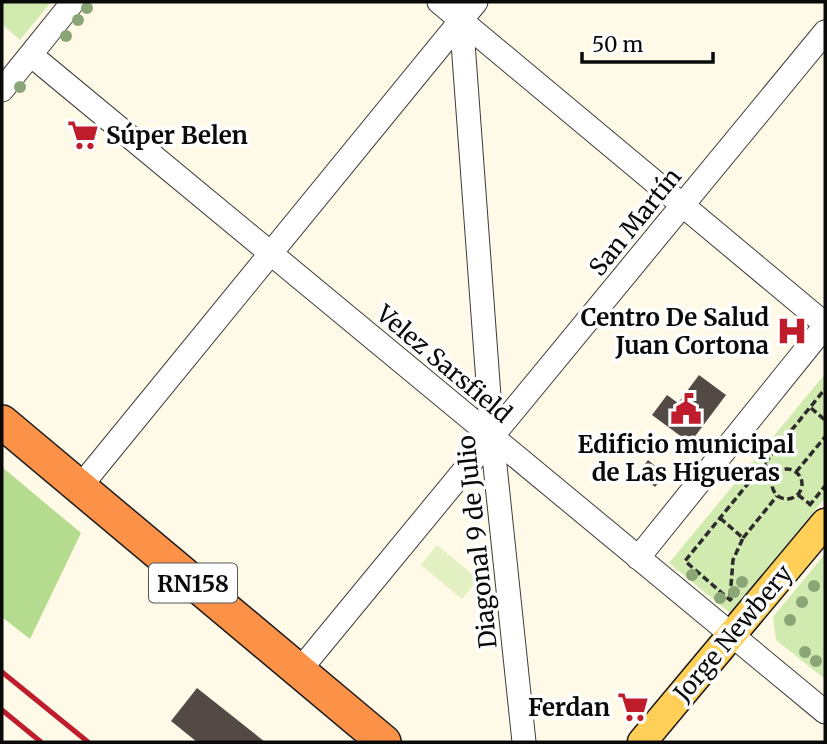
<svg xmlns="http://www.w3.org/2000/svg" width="827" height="744" viewBox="0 0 827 744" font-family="Merriweather,serif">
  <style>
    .green { fill: #d1eab0 }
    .forest { fill: #b5dc8e }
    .pitch { fill: #e3f1c2 }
    .building { fill: #534a46 }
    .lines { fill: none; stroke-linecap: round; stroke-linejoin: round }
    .minor-casing { stroke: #3d3d3d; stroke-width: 25 }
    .major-casing { stroke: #1b1b1b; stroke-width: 31 }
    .highway-casing { stroke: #1b1b1b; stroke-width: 36 }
    .path { stroke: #2c2c2c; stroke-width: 3.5; stroke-dasharray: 7 3.5; stroke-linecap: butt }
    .minor { stroke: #fff; stroke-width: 23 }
    .major { stroke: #ffcf57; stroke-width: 28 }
    .highway { stroke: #fc9248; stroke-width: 33 }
    .rail { stroke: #bf1d2c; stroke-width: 5 }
    .tree { fill: #8ba676 }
    .labels { text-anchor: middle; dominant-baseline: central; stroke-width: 7; stroke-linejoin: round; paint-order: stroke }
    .shield { fill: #fff; stroke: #545454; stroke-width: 2 }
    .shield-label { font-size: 23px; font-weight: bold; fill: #0a0a0a }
    .poi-label { font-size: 24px; font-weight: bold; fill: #0a0a0a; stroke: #fff; text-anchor: end }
    .street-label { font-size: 24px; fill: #0a0a0a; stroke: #fff }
  </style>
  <rect width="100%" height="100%" fill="#fff9e7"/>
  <!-- green -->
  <path class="green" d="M2 2H51L20 40 2 24Z
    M825 374V498L730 613 669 563Z
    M825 554V679L776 640 773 617Z"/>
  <!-- forest -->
  <path class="forest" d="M2 467 81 533 30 639 2 617Z"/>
  <!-- pitch -->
  <path class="pitch" d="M437 545 478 579 462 599 421 565Z"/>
  <!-- building -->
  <path class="building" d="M699 375 726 395 690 443 652 415 667 395 678 403Z
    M648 460 665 474 655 487 638 473Z
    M197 688 265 742H197L171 721Z"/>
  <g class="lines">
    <defs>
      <path id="minor" d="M439 2 825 324
        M460 2 492 437 524 742
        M31 55 825 712
        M2 90 73 2
        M79 488 476 2
        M638 558 825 326
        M299 671 825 32"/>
      <path id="major" d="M642 742 825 523"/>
      <path id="highway" d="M2 422 384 742"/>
    </defs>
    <!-- minor casing -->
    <use href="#minor" class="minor-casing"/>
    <!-- major casing -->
    <use href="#major" class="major-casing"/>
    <!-- highway casing -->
    <use href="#highway" class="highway-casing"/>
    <!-- path -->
    <path class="path" d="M811 408 825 420
      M764 464 775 475
      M772 484a15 15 0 1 1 30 0a15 15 0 1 1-30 0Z
      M796 472 825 437
      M798 495 810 504
      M809 506 825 486
      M720 518 743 538 733 560 730 598
      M743 538 777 496
      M732 598 730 600 685 561 825 389"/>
    <!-- minor -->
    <use href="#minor" class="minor"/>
    <!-- major -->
    <use href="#major" class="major"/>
    <!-- highway -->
    <use href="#highway" class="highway"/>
    <!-- rail -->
    <path class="rail" d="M2 672 88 742
      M2 710 41 742"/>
  </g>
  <!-- trees -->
  <g class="tree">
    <circle cx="87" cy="8" r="6"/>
    <circle cx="78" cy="20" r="6"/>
    <circle cx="66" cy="36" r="6"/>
    <circle cx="20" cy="87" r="6"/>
    <circle cx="692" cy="575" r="6"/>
    <circle cx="742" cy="582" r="6"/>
    <circle cx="814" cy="586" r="6"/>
    <circle cx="734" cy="592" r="6"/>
    <circle cx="720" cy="598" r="6"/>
    <circle cx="802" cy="602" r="6"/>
    <circle cx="790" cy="620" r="6"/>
    <circle cx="805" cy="652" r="6"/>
    <circle cx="816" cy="661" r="6"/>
  </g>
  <!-- icons -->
  <defs>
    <symbol id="supermarket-bare" viewBox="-9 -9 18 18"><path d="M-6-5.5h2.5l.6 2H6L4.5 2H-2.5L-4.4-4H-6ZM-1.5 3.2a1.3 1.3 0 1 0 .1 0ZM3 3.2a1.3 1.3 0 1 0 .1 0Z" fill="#bf1d2c" stroke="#fff" stroke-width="2.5" paint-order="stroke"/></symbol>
    <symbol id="hospital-bare" viewBox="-9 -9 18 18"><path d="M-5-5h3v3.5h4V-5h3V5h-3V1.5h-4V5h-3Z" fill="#bf1d2c" stroke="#fff" stroke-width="2.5" paint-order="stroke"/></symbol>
    <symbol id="civic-bare" viewBox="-9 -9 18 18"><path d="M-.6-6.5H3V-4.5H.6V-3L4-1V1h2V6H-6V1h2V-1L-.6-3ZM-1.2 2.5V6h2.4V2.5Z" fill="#bf1d2c" stroke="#fff" stroke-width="2.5" paint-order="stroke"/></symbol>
  </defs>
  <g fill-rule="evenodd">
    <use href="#supermarket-bare" x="61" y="113" width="44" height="44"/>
    <use href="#hospital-bare" x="770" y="309" width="44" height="44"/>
    <use href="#civic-bare" x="664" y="387" width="44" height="44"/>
    <use href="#supermarket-bare" x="611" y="685" width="44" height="44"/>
  </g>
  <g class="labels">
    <!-- shield labels -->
    <rect class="shield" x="149" y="563.5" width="88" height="39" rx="5"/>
    <g class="shield-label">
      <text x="193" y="583">RN158</text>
    </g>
    <!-- poi labels -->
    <g class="poi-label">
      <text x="106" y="135" text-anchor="start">Súper Belen</text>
      <text x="769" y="317">Centro De Salud<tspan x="769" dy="28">Juan Cortona</tspan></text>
      <text x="686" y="444" text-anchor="middle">Edificio municipal<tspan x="686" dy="28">de Las Higueras</tspan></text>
      <text x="610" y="707">Ferdan</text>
    </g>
    <!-- street labels -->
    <g class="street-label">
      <text transform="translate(635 222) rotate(-51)">San Martín</text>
      <text transform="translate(444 364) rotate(40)">Velez Sarsfield</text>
      <text transform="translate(477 542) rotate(-96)">Diagonal 9 de Julio</text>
      <text transform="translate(733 633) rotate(-50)">Jorge Newbery</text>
    </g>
  </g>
  <!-- border -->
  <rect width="827" height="744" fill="none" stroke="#0a0a0a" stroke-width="7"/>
  <!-- scale -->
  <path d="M582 52v10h131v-10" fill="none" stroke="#0a0a0a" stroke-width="3.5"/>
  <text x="592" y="52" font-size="21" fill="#0a0a0a" stroke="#ffffff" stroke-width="5" paint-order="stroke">50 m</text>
</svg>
